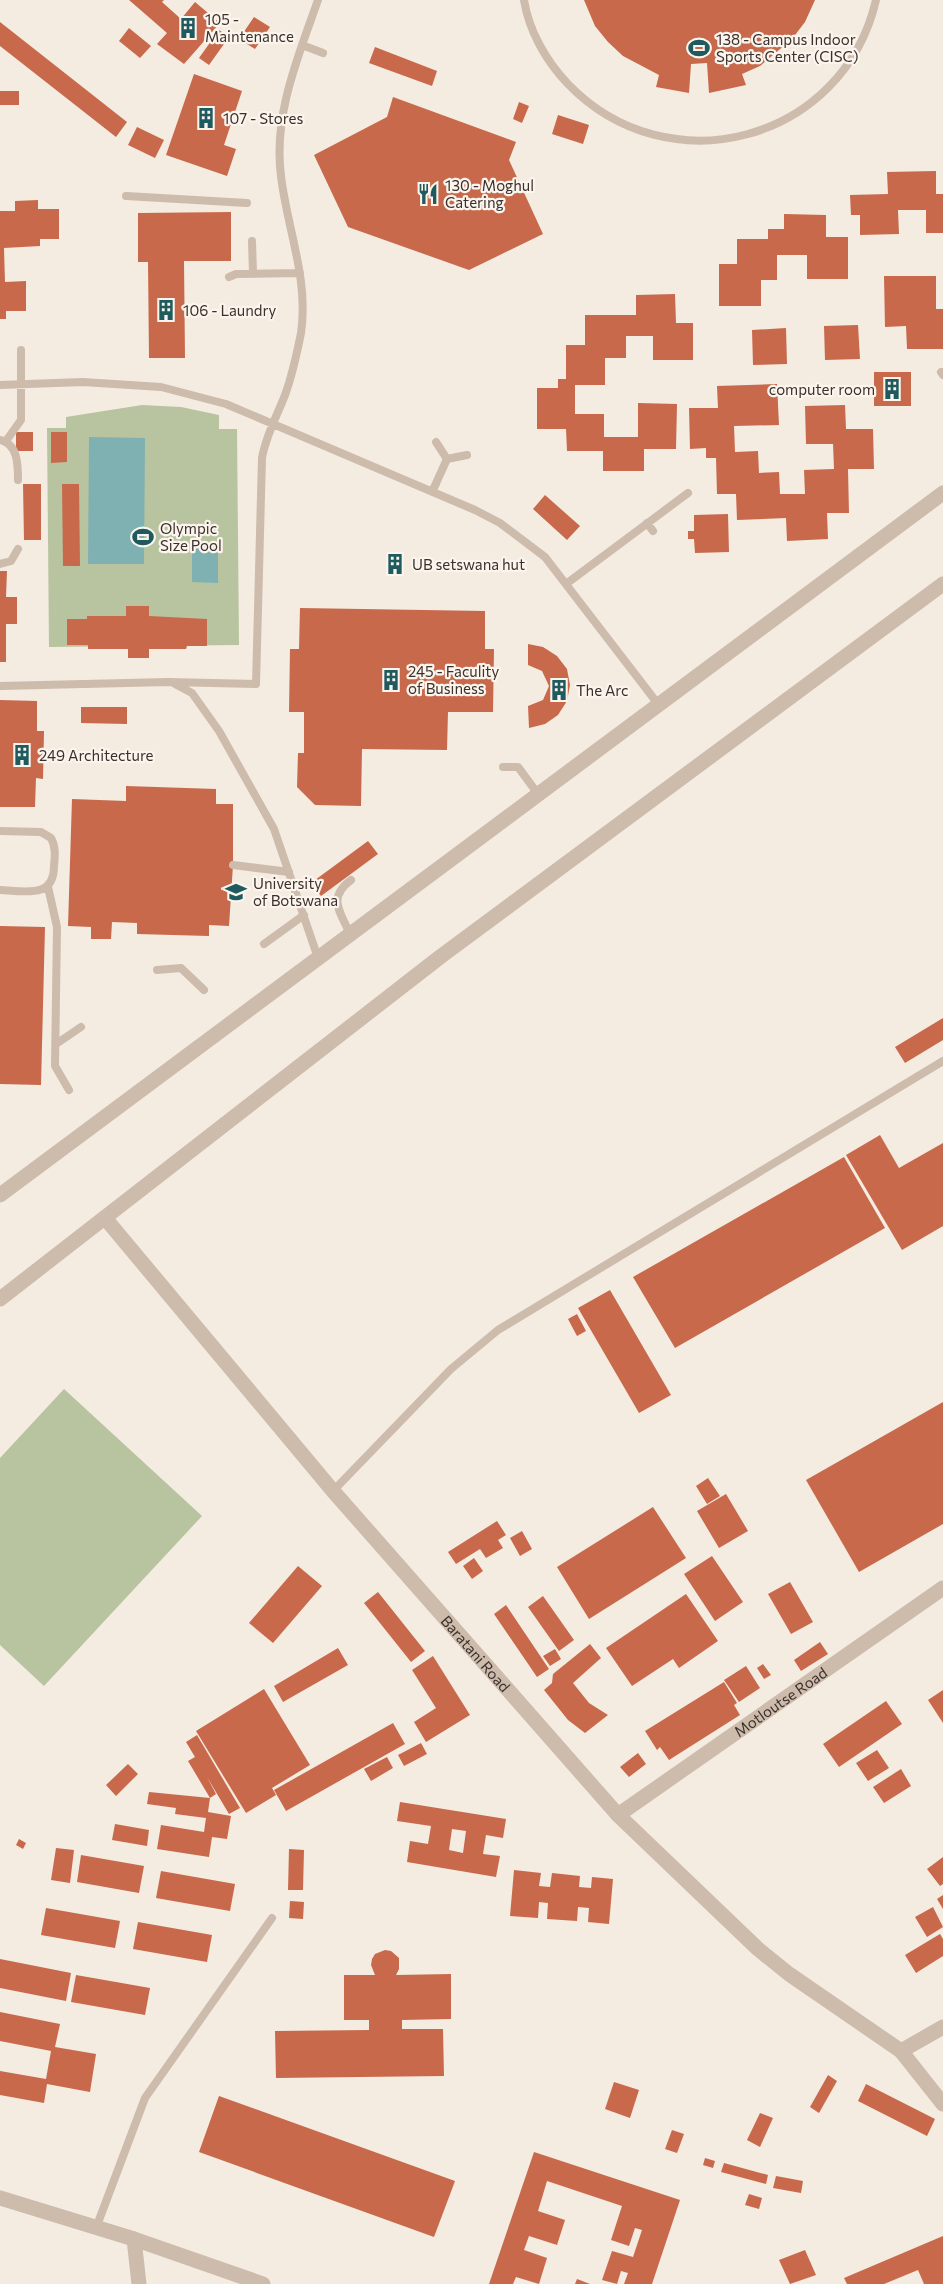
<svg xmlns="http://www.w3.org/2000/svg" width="943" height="2284" viewBox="0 0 943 2284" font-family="Commissioner,sans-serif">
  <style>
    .green { fill: #b8c4a0 }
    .water { fill: #7fb0b2 }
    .building { fill: #c8694b; fill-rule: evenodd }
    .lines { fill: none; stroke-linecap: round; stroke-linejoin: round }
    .service { stroke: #cdbbac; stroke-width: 8 }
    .minor { stroke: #cdbbac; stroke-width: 15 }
    .labels { text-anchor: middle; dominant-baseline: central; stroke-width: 4.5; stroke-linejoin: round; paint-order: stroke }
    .poi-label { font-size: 15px; fill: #3b302b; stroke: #fbf5ee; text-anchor: start }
    .street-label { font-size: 15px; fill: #3b302b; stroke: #fbf5ee }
  </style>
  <rect width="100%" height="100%" fill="#f4ebe1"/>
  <!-- green -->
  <path class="green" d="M142 405 181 407 219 415V429H237L239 645 49 647 47 428H66V417Z
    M64 1389 202 1516 44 1686 0 1645V1458Z"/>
  <!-- water -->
  <path class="water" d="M89 437 145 438 144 564H88Z
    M192 546H218V583L192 582Z"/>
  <!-- building -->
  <path class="building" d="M129 0H164L162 2 181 19 195 2 220 23 184 64 157 44 167 33Z
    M584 0H815L805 22 792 39 760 66 742 74 746 85 709 93 707 63 691 64 689 93 656 87 659 75 623 56 608 42 595 26Z
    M254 17 270 27 255 49 239 39Z
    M0 22 127 122 116 137 0 46Z
    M129 28 151 46 140 58 119 41Z
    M219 30 229 37 209 65 199 58Z
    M375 47 437 71 432 86 369 63Z
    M194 74 242 91 224 145 236 149 227 176 166 155Z
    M0 91H19V105H0Z
    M393 97 516 142 509 160 543 234 469 270 348 227 314 155 387 117Z
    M519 102 529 106 522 123 513 119Z
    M558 115 589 125 583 144 552 134Z
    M137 127 164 140 155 158 128 145Z
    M936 171V194H943V233H926V210H898L899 234 860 235V215H851L850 195 888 194 887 172Z
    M38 200V209H59V239H40V246L4 248 5 282 26 281V311H6V319H0V211H15V201Z
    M231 212V261H184L185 358H149L148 262H138V213Z
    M784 214 826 215V237H848V279H807V255H777V280H761V306H719V264H737V239H768V229H784Z
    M884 276H936V309H943V349H907L906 326 885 327Z
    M675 294 676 323H693V360H653V336H626V358H605V385H575V414H604V437H638V403L677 404 676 449H644V471H603V451H567L566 429H537V388H558V379H566V345H585V315H636V295Z
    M858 325 860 359 825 360 824 326Z
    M786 328 787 364 753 365 752 330Z
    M874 372H911V406H874Z
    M777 384 779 425 734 426 735 452 758 451 759 473 779 472 780 494H805L804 470 834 469 833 444H806L805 406 845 405 846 429H873L874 469H848L849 513H827L828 539 787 541 786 518 737 520 736 494H717L716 458H706V448L690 449 689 408H718L717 386Z
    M16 432H33V451H16Z
    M51 432H67V462L51 463Z
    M23 484H41V540H24Z
    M62 484H79L80 566H63Z
    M545 495 580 526 567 540 533 509Z
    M728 514 729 552 695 553 694 539H688V531H694V515Z
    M387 564a8 8 0 1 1 16 0a8 8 0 1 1-16 0Z
    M0 571H7L6 597H17V624H6V662H0Z
    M126 606H149V616L207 619V646H187L186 649H149V658H128V649H88V645H67V619H87V616H126Z
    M300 608 485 611V649H494L493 712H448L447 750 362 749 361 806 315 805 297 787 298 753H304V712H289L290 649H299Z
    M528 644 543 647 557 656 567 669 570 685 567 701 558 715 545 724 529 728 528 706 543 700 549 686 542 671 528 665Z
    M0 700 37 701V731H44L43 779 36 778 35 807H0Z
    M81 707H127V724L81 723Z
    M126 786 216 789V804H233V865L229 926 209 925V936L137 934V923L112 922 111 939H91V927L68 926 72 799 126 801Z
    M368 841 378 854 321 896 311 883Z
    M0 926 45 927 41 1085 0 1084Z
    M943 1018V1040L905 1063 895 1047Z
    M880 1135 899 1168 943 1143V1226L902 1250 846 1155Z
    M844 1157 885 1228 675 1348 633 1277Z
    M610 1290 671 1395 639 1413 578 1308Z
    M577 1314 586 1331 577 1336 568 1319Z
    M943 1402V1524L859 1572 806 1480Z
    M708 1478 720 1496 707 1504 696 1486Z
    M726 1494 748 1531 719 1548 697 1511Z
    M653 1507 686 1558 589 1619 557 1567Z
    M497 1521 506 1535 498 1540 503 1548 486 1558 480 1549 456 1564 448 1552Z
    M522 1531 532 1549 520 1556 510 1538Z
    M712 1556 743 1602 715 1621 684 1574Z
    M474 1558 483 1571 472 1579 463 1566Z
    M298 1566 322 1586 273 1643 249 1623Z
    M790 1582 813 1622 791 1634 768 1594Z
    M378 1592 425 1651 411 1662 364 1603Z
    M686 1594 718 1641 679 1668 673 1659 632 1686 606 1648Z
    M543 1596 574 1640 559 1651 528 1607Z
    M506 1605 549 1669 537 1677 494 1614Z
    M820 1642 828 1654 801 1671 794 1660Z
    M590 1644 601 1658 573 1683 589 1703 608 1715 585 1733 568 1720 544 1690 552 1683 553 1674Z
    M338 1648 348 1665 283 1702 274 1686Z
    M555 1649 561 1659 550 1666 543 1656Z
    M433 1656 470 1715 426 1742 414 1722 436 1708 412 1670Z
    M763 1664 771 1675 764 1679 757 1668Z
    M746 1666 760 1688 739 1702 724 1680Z
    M724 1682 737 1703 734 1705 740 1715 669 1760 660 1747 657 1750 645 1731Z
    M264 1689 310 1765 272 1788 276 1795 246 1813 196 1731Z
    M943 1690V1723L928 1700Z
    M886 1701 902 1724 839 1767 823 1744Z
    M393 1723 405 1744 286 1811 274 1790Z
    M197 1735 240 1808 229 1814 207 1777 216 1794 210 1798 188 1761 195 1757 186 1742Z
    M421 1743 427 1754 404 1766 398 1755Z
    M877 1750 889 1768 868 1781 856 1763Z
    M638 1753 646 1764 629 1777 620 1767Z
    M387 1757 393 1768 371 1781 364 1769Z
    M128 1764 138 1774 116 1796 106 1785Z
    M901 1769 911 1786 884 1803 873 1787Z
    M149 1792 210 1798 208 1812 231 1816 227 1839 212 1837 209 1857 157 1849 161 1825 204 1832 206 1818 175 1814 176 1808 147 1804Z
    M400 1802 506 1819 503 1838 486 1835 483 1854 500 1856 496 1877 407 1862 410 1841 428 1844 431 1826 397 1821ZM452 1829 466 1831 463 1853 449 1850Z
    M115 1824 149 1830 147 1846 112 1840Z
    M19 1839 26 1843 23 1849 16 1845Z
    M56 1848 74 1850 70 1883 51 1880Z
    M289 1849 304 1850 303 1890H288Z
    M81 1855 144 1866 139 1893 77 1882Z
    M943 1857V1884L940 1886 927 1869Z
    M514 1870 541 1873 539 1886 550 1887 552 1873 580 1876 579 1887 591 1888 592 1877 613 1879 609 1924 588 1922 589 1908 578 1907 577 1921 547 1919 548 1903 539 1902 538 1918 510 1916Z
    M161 1871 235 1884 230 1911 156 1898Z
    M943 1895V1909L937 1899Z
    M290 1901 304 1902 303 1919 289 1918Z
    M933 1907 943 1927 927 1937 915 1917Z
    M46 1908 120 1921 115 1948 41 1935Z
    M138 1922 212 1935 207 1962 133 1949Z
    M940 1934 943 1939V1956L916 1973 905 1955Z
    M385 1950 391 1951 399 1958V1969L396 1975 451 1974V2019L402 2020V2029H443L444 2076 276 2078 275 2031 369 2030V2020H344V1975H375L371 1965 372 1959 375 1954Z
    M0 1959 71 1973 66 2001 0 1988Z
    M76 1975 150 1988 145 2015 71 2002Z
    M0 2012 60 2024 55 2047 96 2054 90 2092 47 2084 44 2103 0 2095V2071L46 2079 51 2051 0 2041Z
    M828 2075 837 2081 819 2113 810 2107Z
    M614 2082 639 2090 630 2118 605 2109Z
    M866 2084 935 2119 927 2136 858 2101Z
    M219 2096 455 2181 434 2237 199 2152Z
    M760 2113 773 2118 760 2147 747 2140Z
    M672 2130 684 2134 677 2153 665 2149Z
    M534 2152 680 2200 652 2284H624L628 2273 621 2271 617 2284 602 2280 612 2251 633 2257 642 2230 635 2228 629 2246 611 2240 622 2206 547 2181 538 2211 565 2220 557 2245 529 2236 524 2250 547 2258 539 2284 516 2277 513 2284H489Z
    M705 2158 715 2161 713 2168 703 2165Z
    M724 2163 768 2175 766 2184 721 2172Z
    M776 2176 803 2181 801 2193 773 2188Z
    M749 2194 762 2198 759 2209 745 2205Z
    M943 2236V2284H924L918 2270 884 2284H847L844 2278Z
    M805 2250 816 2275 790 2284 779 2260Z
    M577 2279 590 2284H575Z"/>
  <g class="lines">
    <!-- service -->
    <path class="service" d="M524 0C529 31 546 61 568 84 668 188 843 142 876 0
      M302 45 323 53
      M126 196 247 203
      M252 241 253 273
      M229 277 236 274 300 273
      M941 372 943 375
      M0 385 83 382 161 387 226 404 475 510 500 523 545 557 658 704
      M0 440C18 444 18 465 18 480
      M6 441 21 420V350
      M436 442 447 459 467 455
      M433 490 447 459
      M647 523 653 531
      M0 564 11 561 18 549
      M566 584 688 493
      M175 684 192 693 219 731 274 829 318 958
      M0 686 168 682 256 684 262 458C266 435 277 416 285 395 292 376 297 353 301 333 309 279 287 228 281 176 273 115 298 57 318 0
      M503 767H518L538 794
      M0 831 41 832 51 838C56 847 55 856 54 866 54 899 25 891 0 890
      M233 865 289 872
      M48 887 57 927 55 1066 69 1090
      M350 934C340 911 327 898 351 880
      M264 944 304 915
      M157 970 181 968 204 990
      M56 1044 81 1027
      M333 1491 451 1369 498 1330 943 1061
      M96 2228 145 2098 272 1918"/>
    <!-- minor -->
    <g class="minor">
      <path d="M0 1195 943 493"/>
      <path id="s1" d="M105 1218 333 1491 618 1815 758 1949 789 1974 901 2051 943 2104"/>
      <path d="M0 1299 440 957 943 584"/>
      <path id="s2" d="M618 1815 943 1588"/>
      <path d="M901 2051 943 2027"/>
      <path d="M0 2198 134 2239 263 2284"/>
      <path d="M134 2239 139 2284"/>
    </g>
  </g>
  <!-- icons -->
  <defs>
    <symbol id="building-bare" viewBox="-9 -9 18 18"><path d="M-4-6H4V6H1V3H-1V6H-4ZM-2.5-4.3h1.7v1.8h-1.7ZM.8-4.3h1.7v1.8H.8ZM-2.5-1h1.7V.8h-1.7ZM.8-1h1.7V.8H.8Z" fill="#1f5a5e" stroke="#fbf5ee" stroke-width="2.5" paint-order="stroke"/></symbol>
    <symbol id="stadium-bare" viewBox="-9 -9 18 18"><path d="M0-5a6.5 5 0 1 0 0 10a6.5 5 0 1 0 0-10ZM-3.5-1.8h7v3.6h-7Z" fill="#1f5a5e" stroke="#fbf5ee" stroke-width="2.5" paint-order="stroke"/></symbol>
    <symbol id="restaurant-bare" viewBox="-9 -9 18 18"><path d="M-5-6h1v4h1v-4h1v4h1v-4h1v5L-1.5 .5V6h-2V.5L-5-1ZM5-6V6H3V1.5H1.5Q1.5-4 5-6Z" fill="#1f5a5e" stroke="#fbf5ee" stroke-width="2.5" paint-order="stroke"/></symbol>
    <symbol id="university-bare" viewBox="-9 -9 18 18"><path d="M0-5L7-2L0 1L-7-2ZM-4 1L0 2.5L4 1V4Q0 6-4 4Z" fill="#1f5a5e" stroke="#fbf5ee" stroke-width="2.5" paint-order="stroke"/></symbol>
  </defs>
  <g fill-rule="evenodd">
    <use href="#building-bare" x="173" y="13" width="30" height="30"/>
    <use href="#stadium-bare" x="684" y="33" width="30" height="30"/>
    <use href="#building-bare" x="191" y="103" width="30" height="30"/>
    <use href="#restaurant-bare" x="413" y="179" width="30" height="30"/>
    <use href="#building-bare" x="151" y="295" width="30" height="30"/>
    <use href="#building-bare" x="877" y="374" width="30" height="30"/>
    <use href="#stadium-bare" x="128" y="522" width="30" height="30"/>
    <use href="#building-bare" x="380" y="549" width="30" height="30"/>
    <use href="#building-bare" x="376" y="665" width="30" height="30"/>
    <use href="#building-bare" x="544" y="675" width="30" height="30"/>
    <use href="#building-bare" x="7" y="740" width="30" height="30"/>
    <use href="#university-bare" x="221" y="877" width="30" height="30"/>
  </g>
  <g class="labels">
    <!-- poi labels -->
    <g class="poi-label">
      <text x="205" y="19">105 -<tspan x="205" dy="17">Maintenance</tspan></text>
      <text x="716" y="39">138 - Campus Indoor<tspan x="716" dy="17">Sports Center (CISC)</tspan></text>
      <text x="223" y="118">107 - Stores</text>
      <text x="445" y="185">130 - Moghul<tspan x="445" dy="17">Catering</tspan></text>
      <text x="183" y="310">106 - Laundry</text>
      <text x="875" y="389" text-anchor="end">computer room</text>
      <text x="160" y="528">Olympic<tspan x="160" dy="17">Size Pool</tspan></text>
      <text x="412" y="564">UB setswana hut</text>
      <text x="408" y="671">245 - Faculity<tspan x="408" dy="17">of Business</tspan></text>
      <text x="576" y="690">The Arc</text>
      <text x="39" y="755">249 Architecture</text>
      <text x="253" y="883">University<tspan x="253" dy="17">of Botswana</tspan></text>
    </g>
    <!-- street labels -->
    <g class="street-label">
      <text stroke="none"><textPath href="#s1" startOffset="572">Baratani Road</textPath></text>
      <text stroke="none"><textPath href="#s2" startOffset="198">Motloutse Road</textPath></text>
    </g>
  </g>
</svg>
